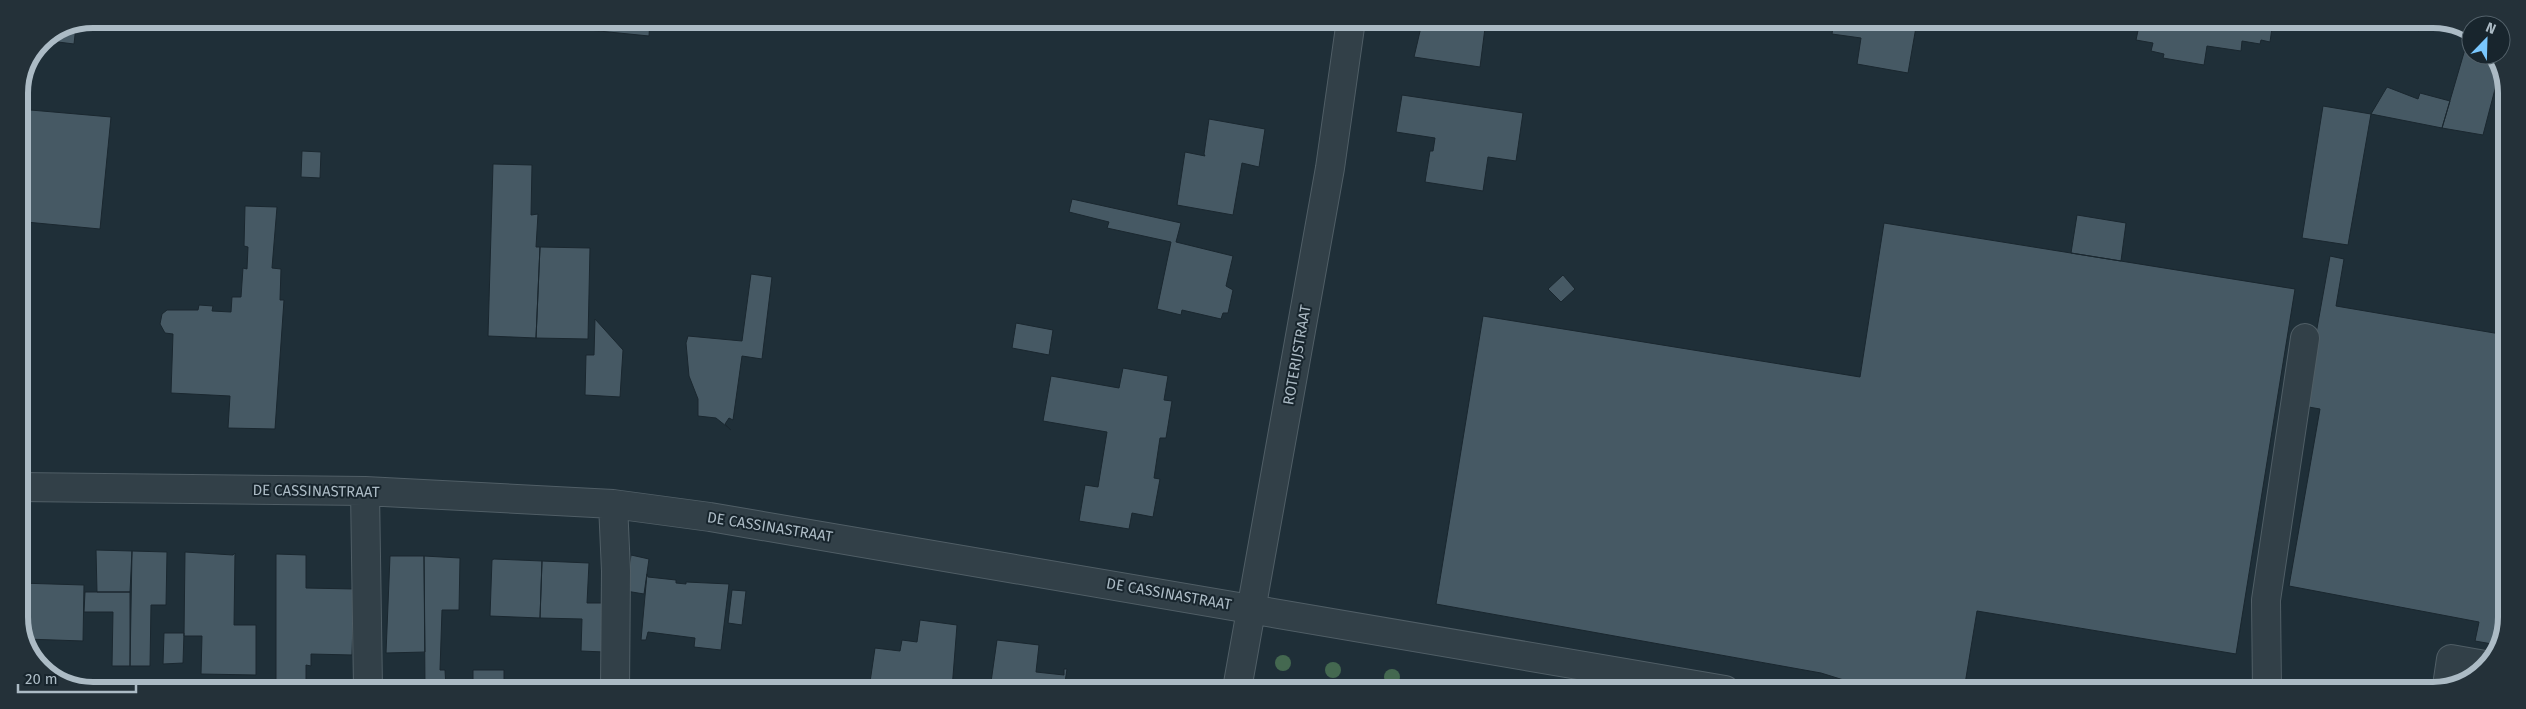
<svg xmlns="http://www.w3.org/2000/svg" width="2526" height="709" viewBox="0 0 2526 709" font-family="'Fira Sans',sans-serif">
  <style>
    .building { fill: #465964; stroke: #1a272f }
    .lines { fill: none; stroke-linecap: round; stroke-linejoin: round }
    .minor-casing { stroke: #505e66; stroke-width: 30 }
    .minor { stroke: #324048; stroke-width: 28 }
    .tree { fill: #446850 }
    .labels { text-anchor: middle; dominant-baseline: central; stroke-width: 4; stroke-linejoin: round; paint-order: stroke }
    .street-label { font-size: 15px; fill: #acbbc5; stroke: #18252d }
    .rim { fill: none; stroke: #acbbc5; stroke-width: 6 }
  </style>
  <rect width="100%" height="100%" fill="#1f2f38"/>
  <!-- building -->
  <path class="building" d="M508 19H650L649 36 508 22Z
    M1430 20H1486L1480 67 1414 57 1421 27 1419 25 1429 27Z
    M1834 21H1877L1916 27 1908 73 1857 64 1861 38 1832 34Z
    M2140 21H2273L2270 42 2261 40 2260 44 2242 41 2241 51 2207 46 2204 65 2163 58 2164 54 2151 51 2153 43 2136 40Z
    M2406 21H2425L2419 31 2405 24Z
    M76 26 74 44 42 40Z
    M2470 32 2471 55H2493L2500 70 2483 135 2442 128Z
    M2387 87 2418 99 2420 93 2450 101 2442 128 2371 114Z
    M1402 95 1523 113 1516 161 1488 157 1483 191 1425 182 1430 151H1433L1435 138 1396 132Z
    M2323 106 2371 114 2348 245 2302 238Z
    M19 109 111 117 100 229 26 222 27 205 19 204Z
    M1209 119 1265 129 1259 167 1242 163 1233 215 1177 205 1185 152 1205 156 1204 154Z
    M302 151 321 152 320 178 301 177Z
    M493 164 532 165 531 215 538 214 536 247H540L536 338 488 336Z
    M1072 199 1181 223 1176 242 1233 256 1226 286 1233 290 1228 313H1223L1221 319 1182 310 1181 315 1157 309 1171 242 1107 228 1109 222 1069 212Z
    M245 206 277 207 272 268 281 269 280 300H284L275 429 228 428 230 396 171 393 173 334 165 333 160 324 162 314 167 310H198L199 305 213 306 212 311 231 312 232 297H241L243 268 247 269 248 247 244 246Z
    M2077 215 2126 223 2121 261 2071 253Z
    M1884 223 2295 289 2236 654 1977 611 1964 690H1876L1821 673 1436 604 1483 316 1860 377Z
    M540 247 590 248 588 339 536 338Z
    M2330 256 2344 259 2336 306 2506 335 2505 635 2498 645 2475 641 2479 622 2289 586 2320 409 2303 406Z
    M751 274 772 277 762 359 742 356 733 420 729 418 725 424 731 430 716 418 698 416V399L689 376 686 343 688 336 742 341Z
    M1563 275 1575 289 1561 302 1548 289Z
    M595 319 623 350 620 397 585 395 586 355H594Z
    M1016 323 1053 330 1049 355 1012 348Z
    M1123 368 1168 376 1164 400 1172 401 1166 438H1160L1154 478 1160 479 1153 517 1132 513 1129 529 1079 521 1085 485 1098 487 1107 432 1043 421 1051 376 1119 388Z
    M96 550 132 551 130 592H97Z
    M132 551 167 552 166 605H151L150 666H130Z
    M185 552 233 555 235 553 234 625H256V675L201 674 202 636H184Z
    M276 554 306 555V588L354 589 352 655 311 654V666L306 665V683L276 682Z
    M631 555 649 559 644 594 626 591Z
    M390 556H424L425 652 386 653Z
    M424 556 460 558 459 610H442L440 670H445L446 688H425Z
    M494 559 542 561 540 618 490 616 492 560Z
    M542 561 589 563 587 603H605L604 652 581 651 582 619 540 618Z
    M647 574 648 577 676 580V583L686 584V582L729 584 721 650 694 647 695 638 648 632 646 640H641Z
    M19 583 84 585 83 641 26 639 19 621Z
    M732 590 746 591 742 625 728 623Z
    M85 592H130V666H112L113 612H84Z
    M920 620 957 625 952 689H869L875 648 900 651 902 640 917 642Z
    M164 633H184L183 663 163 664Z
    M997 640 1039 645 1036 672 1064 675V669H1067L1064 689H990Z
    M473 670H504V688H473Z"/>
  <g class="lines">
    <defs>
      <path id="minor" d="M19 487 365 491 613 504 710 517 1725 690
        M365 491 368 688
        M613 504 616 571 615 688
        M2447 686 2451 659 2485 665
        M1237 689 1330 168 1351 20
        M2267 690 2266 600 2305 338"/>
    </defs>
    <!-- minor casing -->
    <use href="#minor" class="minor-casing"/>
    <!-- minor -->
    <use href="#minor" class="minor"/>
  </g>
  <!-- trees -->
  <g class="tree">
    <circle cx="1283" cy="663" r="8"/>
    <circle cx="1333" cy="670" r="8"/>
    <circle cx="1392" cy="677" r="8"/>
  </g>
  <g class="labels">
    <!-- street labels -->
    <g class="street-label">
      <text transform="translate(1297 355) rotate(-80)">ROTERIJSTRAAT</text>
      <text transform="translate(316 491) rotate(1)">DE CASSINASTRAAT</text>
      <text transform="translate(770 527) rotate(9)">DE CASSINASTRAAT</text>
      <text transform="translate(1169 594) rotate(10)">DE CASSINASTRAAT</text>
    </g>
  </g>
  <!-- crop -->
  <path d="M0 0H2526V709H0ZM93 28H2433A65 65 0 0 1 2498 93V617A65 65 0 0 1 2433 682H93A65 65 0 0 1 28 617V93A65 65 0 0 1 93 28Z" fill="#243139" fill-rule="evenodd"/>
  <path class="rim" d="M93 28H2433A65 65 0 0 1 2498 93V617A65 65 0 0 1 2433 682H93A65 65 0 0 1 28 617V93A65 65 0 0 1 93 28Z"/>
  <!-- north arrow -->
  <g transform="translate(2486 40) rotate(23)"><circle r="24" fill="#18252d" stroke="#53616a"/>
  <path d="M0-4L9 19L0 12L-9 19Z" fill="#79c7fe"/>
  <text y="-8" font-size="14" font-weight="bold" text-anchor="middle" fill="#acbbc5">N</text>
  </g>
  <!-- scale -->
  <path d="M18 684v8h118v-8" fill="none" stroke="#acbbc5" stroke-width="2.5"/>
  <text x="25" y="684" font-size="15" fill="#acbbc5" stroke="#18252d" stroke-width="4" paint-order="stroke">20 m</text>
</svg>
